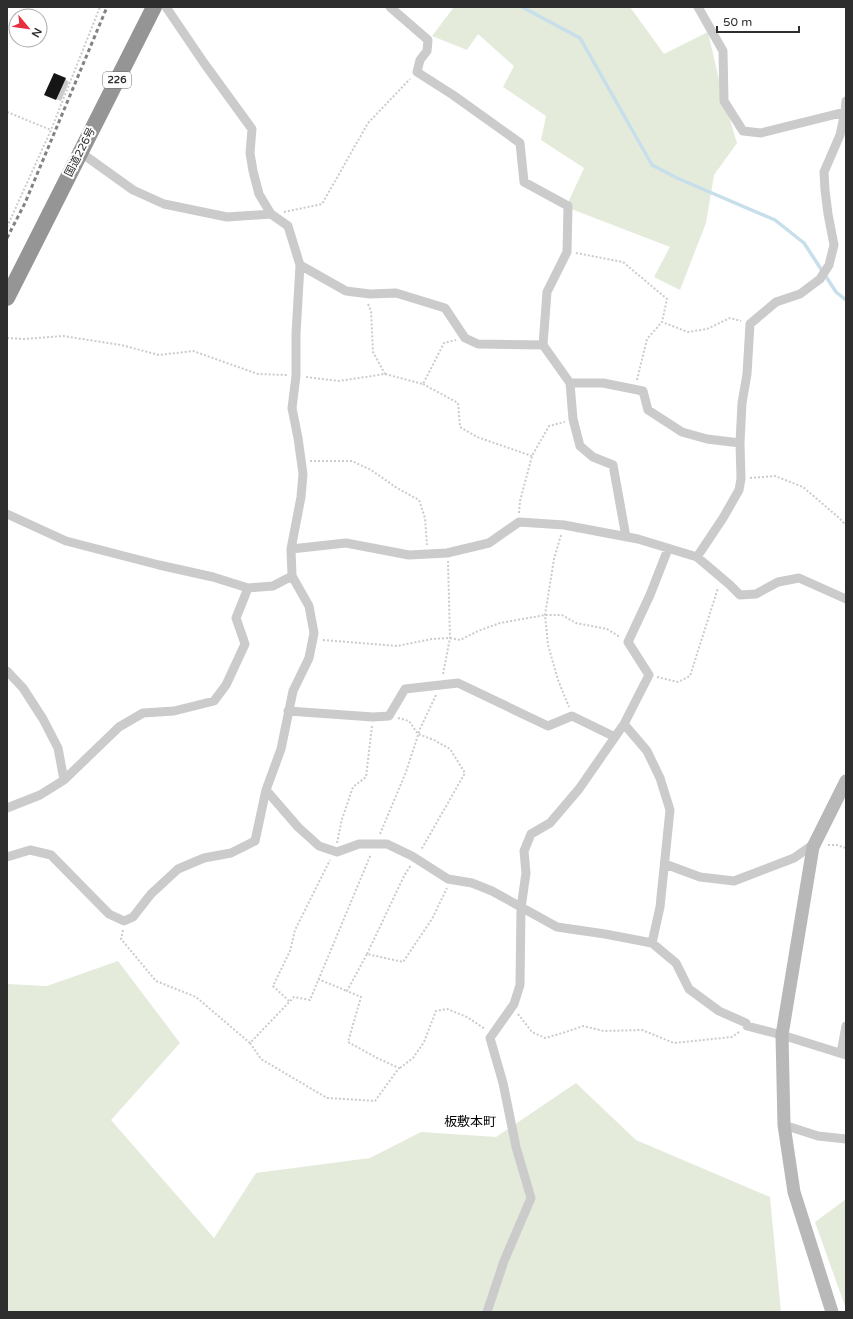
<svg xmlns="http://www.w3.org/2000/svg" width="853" height="1319" viewBox="0 0 853 1319" font-family="'Varela Round','Noto Sans JP',sans-serif">
  <style>
    .green { fill: #e4ebdb }
    .shadow { fill: #0003 }
    .lines { fill: none; stroke-linecap: round; stroke-linejoin: round }
    .stream { stroke: #c7deeb; stroke-width: 3.5 }
    .building { fill: #151515 }
    .path { stroke: #cbcbcb; stroke-width: 2; stroke-dasharray: 2 2; stroke-linecap: butt }
    .street { stroke: #cbcbcb; stroke-width: 9 }
    .secondary { stroke: #b8b8b8; stroke-width: 13 }
    .highway { stroke: #959595; stroke-width: 16 }
    .rail { stroke: #838383; stroke-width: 3; stroke-dasharray: 4 3; stroke-linecap: butt }
    .labels { text-anchor: middle; dominant-baseline: central; stroke-width: 4; stroke-linejoin: round; paint-order: stroke }
    .shield { fill: #fff; stroke: #6d6d6d; stroke-width: 1 }
    .shield-label { font-size: 10px; font-weight: bold; fill: #2e2e2e }
    .street-label { font-size: 11px; fill: #2e2e2e; stroke: #fff }
    .quarter-label { font-size: 13px; fill: #000; stroke: #fff }
  </style>
  <rect width="100%" height="100%" fill="#fff"/>
  <!-- green -->
  <path class="green" d="M454 7H630L664 54 708 32 723 97 737 143 714 175 706 223 680 290 654 277 670 247 566 207 584 168 541 140 546 116 503 87 514 66 478 34 467 50 432 36Z
    M118 961 180 1043 111 1120 214 1238 256 1173 370 1158 421 1132 496 1137 576 1083 636 1140 770 1197 781 1312H7V984L47 986Z
    M846 1199V1309L815 1222Z"/>
  <!-- shadow -->
  <path class="shadow" d="M65 79 69 82 61 101 48 96V97L46 95Z"/>
  <g class="lines">
    <!-- stream -->
    <path class="stream" d="M522 7 580 38 652 165 677 178 775 220 804 243 836 292 846 300"/>
  </g>
  <!-- building -->
  <path class="building" d="M54 73 66 78 56 100 44 95Z"/>
  <g class="lines">
    <!-- path -->
    <path class="path" d="M7 112 51 130
      M284 212 322 204 368 123 410 79
      M7 227 51 130 100 7
      M576 253 623 262 667 299 662 322 688 332 707 329 730 318 741 321
      M368 304 371 311 373 352 385 374
      M7 338 24 339 63 336 121 345 159 355 193 351 258 374 287 375
      M306 377 339 381 385 374 423 384 444 343 456 340
      M637 380 647 339 662 322
      M423 384 458 403 460 427 477 437 532 456
      M310 461H352L371 470 397 488 419 500 425 518 427 545
      M750 478 775 476 803 487 838 517 846 525
      M519 513 520 501 532 456 549 426 565 422
      M561 535 554 559 545 615 548 645 558 680 569 707
      M323 640 397 646 432 639 450 638 460 640 478 631 500 623 545 615H562L576 623 607 629 620 637
      M443 674 450 638 448 561
      M657 677 678 682 690 676 718 588
      M398 718 409 721 418 734 434 740 450 749 465 773 421 850
      M380 834 406 772 420 729 436 695
      M337 843 342 819 353 787 366 777 372 726
      M828 845H837L846 848
      M123 930 121 939 156 981 196 997 250 1043 294 997 310 1000 371 854
      M367 954 404 876 411 865
      M318 979 347 991
      M289 1001 273 986 290 951 295 930 330 860
      M518 1014 532 1032 545 1038 566 1032 583 1026 604 1031 642 1030 674 1043 732 1037 739 1032
      M250 1043 261 1059 327 1098 375 1101 399 1068 377 1058 348 1042 361 997 347 991 367 954 403 962 432 919 447 888
      M400 1068 413 1058 424 1042 436 1011 447 1009 467 1017 485 1029"/>
    <!-- street -->
    <path class="street" d="M166 7 204 63 252 129 250 153 253 171 259 194 271 214 288 226 300 265 296 334V376L292 408 298 438 303 474 301 497 291 549 292 576 309 606 314 633 309 658 293 691 281 749 266 790 298 827 319 846 337 852 359 844H387L412 856 448 879 472 883 492 891 557 927 605 934 652 943 676 963 689 989 719 1011 746 1023 747 1026 782 1035 846 1055
      M390 7 428 40 427 51 420 60 417 72 453 95 520 143 524 182 568 206 567 252 547 292 543 345
      M698 7 723 51 724 101 743 131 761 133 845 112
      M80 152 133 190 164 204 227 217 271 214
      M300 265 346 291 370 294 396 293 445 308 465 338 478 344 543 345 570 383 573 419 580 446 593 457 613 465 626 537
      M570 383H603L643 391 648 410 682 432 707 439 740 443
      M7 514 66 541 159 565 213 577 248 588 273 586 292 576
      M291 549 346 543 409 555 447 553 489 543 519 522 564 525 638 539 697 557 730 585 740 595 756 594 778 582 799 578 846 599
      M697 557 723 518 739 490 741 479 740 443 742 403 747 374 750 324 776 302 800 294 820 279 829 265 834 245 828 214 825 190 824 172 840 135 845 112 846 101
      M7 671 23 688 43 719 58 748 64 780
      M288 711 373 717 389 716 405 689 458 683 548 726 572 716 615 737
      M624 724 647 751 660 778 670 810 660 907 652 943
      M7 808 40 795 64 780 119 727 143 713 174 711 214 701 226 685 245 644 236 618 248 588
      M7 857 30 850 51 855 109 914 124 921 133 917 151 894 178 869 204 858 231 853 255 841 266 790
      M665 864 700 877 734 881 794 858 814 844
      M841 1053 846 1026
      M784 1125 818 1136 846 1139
      M487 1312 504 1261 531 1198 516 1147 503 1083 490 1038 514 1004 520 985 521 908 526 873 524 851 531 834 550 823 579 789 624 724 649 675 628 642 650 595 668 549"/>
    <!-- secondary -->
    <path class="secondary" d="M832 1312 794 1192 784 1125 782 1035 813 847 846 781"/>
    <!-- highway -->
    <path class="highway" d="M7 298 154 7"/>
    <!-- rail -->
    <path class="rail" d="M7 238 25 203 107 7"/>
  </g>
  <g class="labels">
    <!-- shield labels -->
    <rect class="shield" x="103" y="72" width="28" height="16" rx="3"/>
    <g class="shield-label">
      <text x="117" y="80">226</text>
    </g>
    <!-- street labels -->
    <g class="street-label">
      <text transform="translate(80 152) rotate(-63)">国道226号</text>
    </g>
    <!-- quarter labels -->
    <g class="quarter-label">
      <text x="470" y="1122">板敷本町</text>
    </g>
  </g>
  <!-- border -->
  <rect width="853" height="1319" fill="none" stroke="#2e2e2e" stroke-width="16"/>
  <!-- north arrow -->
  <g transform="translate(28 28) rotate(119)"><circle r="19" fill="#ffffff" stroke="#ababab"/>
  <path d="M0-3L7 15L0 10L-7 15Z" fill="#e52f3f"/>
  <text y="-6" font-size="11" font-weight="bold" text-anchor="middle" fill="#2e2e2e">N</text>
  </g>
  <!-- scale -->
  <path d="M717 26v6h82v-6" fill="none" stroke="#2e2e2e" stroke-width="2"/>
  <text x="723" y="26" font-size="12" fill="#2e2e2e" stroke="#ffffff" stroke-width="3" paint-order="stroke">50 m</text>
</svg>
